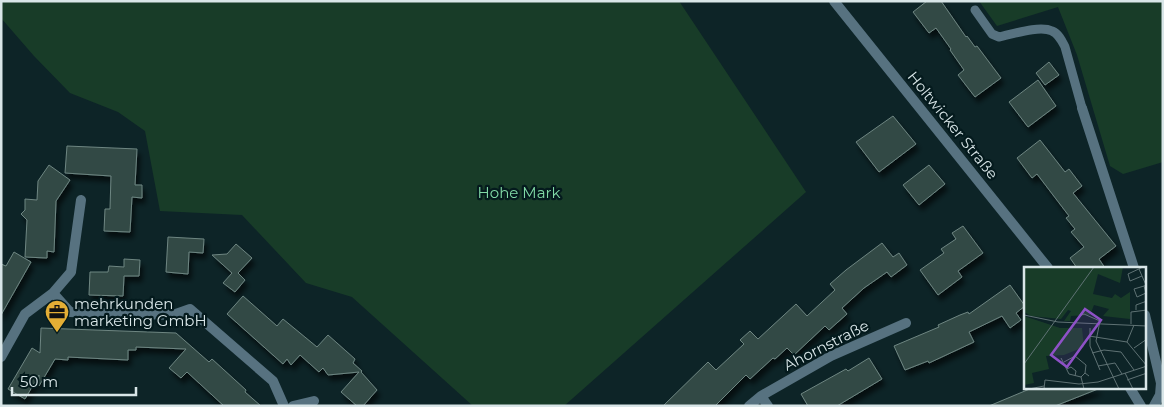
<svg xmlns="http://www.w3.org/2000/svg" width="1164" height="407" viewBox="0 0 1164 407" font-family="Montserrat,sans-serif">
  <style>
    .green { fill: #183c28 }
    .building { fill: #334945; stroke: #6e8682; filter: url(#shadow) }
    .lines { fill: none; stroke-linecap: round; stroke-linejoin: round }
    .service { stroke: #577280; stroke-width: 9 }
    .minor { stroke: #577280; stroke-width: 10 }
    .tertiary { stroke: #577280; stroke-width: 10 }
    .labels { text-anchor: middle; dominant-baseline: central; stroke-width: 4.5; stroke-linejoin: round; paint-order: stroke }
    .street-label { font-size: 15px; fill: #d9e6e8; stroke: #041a1d }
    .park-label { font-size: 15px; fill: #81daa6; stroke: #041a1d }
    .poi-label { font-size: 15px; fill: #d9e6e8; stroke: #041a1d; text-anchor: start }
    .inset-road { fill: none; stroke: #5f7274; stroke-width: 1 }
    .view { fill: #8e51c7; fill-opacity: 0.15; stroke: #8e51c7; stroke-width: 2.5 }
    .inset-edge { fill: none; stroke: #d9e6e8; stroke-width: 2.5 }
  </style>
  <defs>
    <filter id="shadow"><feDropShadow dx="3" dy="5.5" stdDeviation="2.5" flood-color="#0009"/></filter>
  </defs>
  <rect width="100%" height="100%" fill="#0d2427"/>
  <!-- green -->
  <path class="green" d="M1 1H679L806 192 564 406H473L352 297 306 283 242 215 160 211 145 131 118 112 70 93 34 56 1 18Z
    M979 1H1163V162L1123 174 1110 166 1077 55 1058 7 997 26Z"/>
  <!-- building -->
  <path class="building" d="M927 1H941L966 37 967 36 975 47 977 46 1001 78 975 97 958 75 964 70 950 50 951 49 936 28 929 33 913 12Z
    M1049 62 1059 75 1045 85 1036 73Z
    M1038 80 1056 106 1028 127 1009 102Z
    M893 116 916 144 879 172 856 142Z
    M1040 140 1065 172 1069 169 1082 186 1073 193 1116 246 1099 259 1105 268H1077L1070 258 1084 247 1071 232 1075 229 1066 218 1069 216 1037 174 1032 178 1017 158Z
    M67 146 137 149 135 185H142V198L132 197 130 232 104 231 105 209H110L111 176 65 173Z
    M49 165 70 180 56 201 54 252 47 251V258L25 257 27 220 21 214 25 210V199L37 200 38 181Z
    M929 165 945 184 919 205 903 185Z
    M963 226 983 253 958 271 962 277 938 295 920 270 944 253 941 249 956 239 952 233Z
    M168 237 204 239 203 253 189 252 188 274 166 272Z
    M882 243 893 257 899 253 907 265 891 277 887 272 864 288 842 308 847 314 829 330 825 326 794 355 787 348 775 359 773 358 750 379 746 375 715 406H663L708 362 716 370 744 344 740 340 750 331 758 339 796 304 807 316 835 290 830 284 846 270Z
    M236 244 252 258 238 273 245 280 235 292 223 283 232 273 212 255 227 254Z
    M14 252 31 262 1 315V264L6 266Z
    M124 259 140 260 139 276H124L123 296 89 295 90 272H108L109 266 124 267Z
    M1010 285 1025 306 1016 313 1021 320 1010 328 1002 316 969 332 974 342 929 363 928 361 905 370 894 346 939 327 938 325 960 315 968 312 969 314Z
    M243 296 277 326 283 319 317 347 328 335 355 359 353 363 362 371 361 372 377 390 363 406H357L341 392 359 372 328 375 323 368 319 372 300 355 291 365 287 359 283 364 227 314Z
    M41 328 176 333 209 362 212 359 246 390 245 392 261 406H224L187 372 181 378 169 368 186 349 136 347V350H128V360L68 357V360L55 359 39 386V375L25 399 8 389 32 348 40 353Z
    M869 358 882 379 837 406H808L801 394 846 369 848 371Z
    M1032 388H1098V389L1055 406H989Z"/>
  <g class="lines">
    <!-- service -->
    <path class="service" d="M975 10 992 34 999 37C1013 34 1040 25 1052 31 1059 34 1062 41 1065 47L1082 108"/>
    <!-- minor -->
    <path class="minor" d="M1082 108 1134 268
      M53 293 70 312 173 315 190 309 273 381 284 406
      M1145 315 1161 383 1160 395 1154 406
      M1 357 25 314 53 293 71 272 81 200
      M761 396 768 406
      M293 406 314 401
      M749 406 761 396 831 356 906 323"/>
    <!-- tertiary -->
    <path class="tertiary" d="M834 1 1048 268
      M1130 388 1141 406"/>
  </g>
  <!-- icons -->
  <defs>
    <symbol id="office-pin" viewBox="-11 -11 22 30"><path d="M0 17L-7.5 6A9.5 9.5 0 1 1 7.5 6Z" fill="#e4ae35" stroke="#041a1d"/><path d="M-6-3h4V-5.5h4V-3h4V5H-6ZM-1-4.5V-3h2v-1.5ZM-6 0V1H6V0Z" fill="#111"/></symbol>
  </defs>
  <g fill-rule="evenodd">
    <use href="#office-pin" x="43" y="298" width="28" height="38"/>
  </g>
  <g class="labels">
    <!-- street labels -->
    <g class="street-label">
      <text transform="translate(953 125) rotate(51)">Holtwicker Straße</text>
      <text transform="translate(826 345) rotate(-27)">Ahornstraße</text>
    </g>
    <!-- park labels -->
    <g class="park-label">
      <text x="519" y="192">Hohe Mark</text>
    </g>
    <!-- poi labels -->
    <g class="poi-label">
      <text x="74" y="303">mehrkunden<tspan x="74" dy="17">marketing GmbH</tspan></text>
    </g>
  </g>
  <!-- overview -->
  <g transform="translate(1024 267)">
    <rect width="122" height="122" fill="#0d2427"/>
    <path d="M0 0H99L96 16 74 7 69 27 88 31 91 27 97 31 106 25V52L79 49 85 42 70 38 66 48 47 49 46 54H40L47 44 44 43 37 52 7 49 0 45ZM0 49 36 61H58L60 80 40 88 22 89 25 102 8 106 10 116 0 118Z" fill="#183c28"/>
    <path class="inset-road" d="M115 2 118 9 106 14 104 7 119 0M118 9 122 18 120 19 110 22 113 30 122 26 120 19M112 43V38L123 34M0 48 34 55 123 59M55 49 60 47 76 54M76 54 72 74 95 122M107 57V45L123 43M66 61V79L76 103M65 69 103 75 123 99M103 75 110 58M110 81 123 72M68 86 80 83 97 85 110 103M37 91 45 107 57 110M40 95 51 89 62 98 61 106M0 97 70 0M74 99 91 96 98 107M43 102 47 100 52 104 51 109M101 106 109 122M103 113 123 106M5 122 20 119M20 122 21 113 55 117 74 115 123 99M60 122 57 110 61 106 65 109"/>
    <path class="view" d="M61 42 77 53 43 100 27 88Z"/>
    <rect width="122" height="122" class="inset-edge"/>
  </g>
  <!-- border -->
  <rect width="1164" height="407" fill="none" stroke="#d9e6e8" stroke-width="5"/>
  <!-- scale -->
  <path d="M12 387v8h124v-8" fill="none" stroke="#d9e6e8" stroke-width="2.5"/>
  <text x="20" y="387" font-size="15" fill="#d9e6e8" stroke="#041a1d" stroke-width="4" paint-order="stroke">50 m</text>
</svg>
